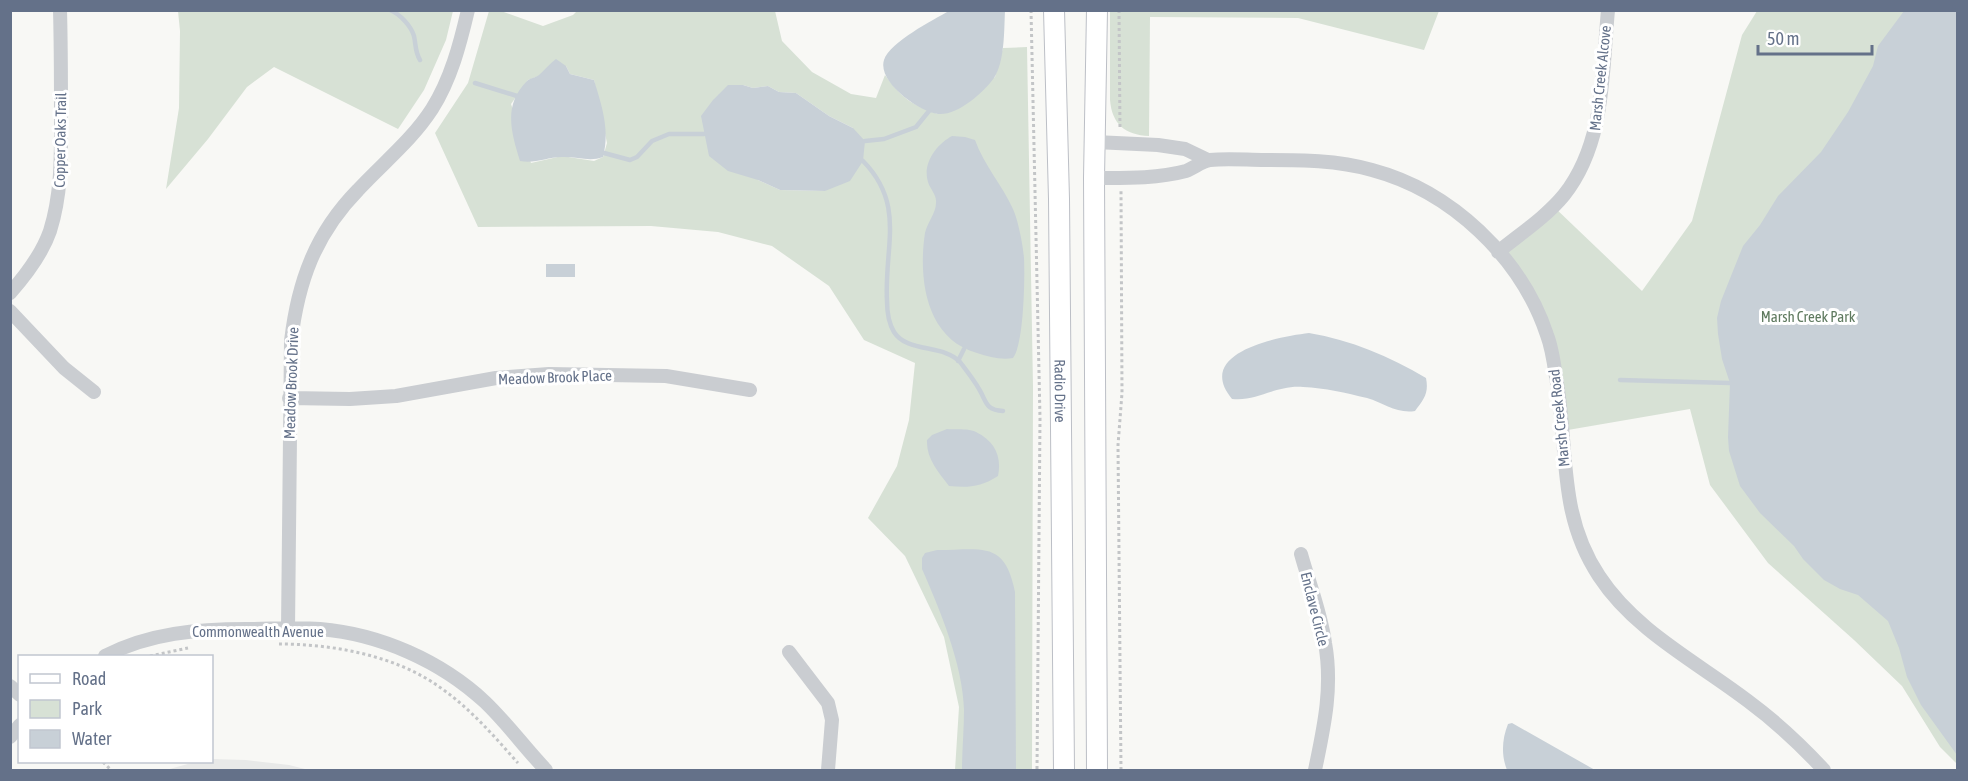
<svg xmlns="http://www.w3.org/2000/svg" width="1968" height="781" viewBox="0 0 1968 781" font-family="'Asap Condensed',sans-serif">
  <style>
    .built { fill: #e8e9e8 }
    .green { fill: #d7e1d5; fill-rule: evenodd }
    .water { fill: #c8d0d7 }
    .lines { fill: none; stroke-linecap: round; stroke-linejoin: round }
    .stream { stroke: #c8d0d7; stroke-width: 4.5 }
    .secondary-casing { stroke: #bcbfc6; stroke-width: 22 }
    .path { stroke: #c3c5c7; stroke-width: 3; stroke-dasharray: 3 3; stroke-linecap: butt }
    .street { stroke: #cacdd1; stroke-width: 14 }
    .secondary { stroke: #fff; stroke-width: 20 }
    .labels { text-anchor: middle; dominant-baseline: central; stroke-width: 6; stroke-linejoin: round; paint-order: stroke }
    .street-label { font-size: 15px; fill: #647189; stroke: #fff }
    .park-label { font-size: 15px; fill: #5f7a5f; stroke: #fff }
  </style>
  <rect width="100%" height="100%" fill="#f8f8f5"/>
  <!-- built -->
  <path class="built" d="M212 759 246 760 289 765 309 770H166L195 762H212Z"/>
  <!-- green -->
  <path class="green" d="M178 11V10L453 11 446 40 424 90 398 129 274 67 247 87 208 139 166 189 179 108 180 31Z
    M489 11H501L543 26 573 15 577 11H775L782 41 812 72 851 94 876 98 885 75C903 99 910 104 938 114L995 77 1003 48 1027 47 1033 386 1032 770H955L959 707 944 637 905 556 868 518 897 466 909 420 915 363 864 340 829 286 772 246 718 232 651 226 478 227 435 133 468 83ZM566 66 570 74 594 80 607 143 603 157 594 161 562 156 531 163 511 104 528 80ZM743 85 753 88 768 86 779 92 796 93 829 116 853 128 825 191 780 190 758 180Z
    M1110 11V10L1439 11 1424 50 1298 18 1150 17 1149 136C1125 135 1112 124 1110 100Z
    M1757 11H1957V764L1940 747 1902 686 1854 640 1768 563 1710 485 1690 409 1562 431 1548 336 1498 252 1553 206 1642 291 1692 221 1742 35Z"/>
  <!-- water -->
  <path class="water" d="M949 11H1005C1004 30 1005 61 994 78 983 93 957 116 938 114 919 112 877 82 884 60 890 42 933 20 949 11Z
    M1904 11H1957V755L1921 705 1907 677 1899 648 1888 621 1858 595 1840 589 1824 580 1803 559 1794 546 1760 513 1740 486 1729 451 1728 437 1730 383 1722 359 1718 334 1717 318 1721 301 1743 246 1760 225 1778 196 1821 152 1848 112 1873 66 1878 46Z
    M556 59 566 66 570 74 594 80C602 107 610 129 603 157 590 162 579 157 564 157 549 156 536 164 520 161 511 132 503 105 527 81 530 78 535 78 539 75 545 70 549 64 556 59Z
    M728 85H743L753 88 768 86 779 92 796 93 829 116 853 128 865 141 863 161 850 181 825 191 780 190 758 180 728 171 709 156 701 116 713 100Z
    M952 136 965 137 975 140C984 165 1002 185 1013 209 1018 220 1023 245 1024 258 1025 277 1024 344 1013 358 1001 360 989 357 977 353 926 339 918 279 925 233 927 223 936 213 936 203 937 195 930 189 928 182 922 163 937 144 952 136Z
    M546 264H575V277H546Z
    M1309 333C1351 340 1389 356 1426 378 1429 393 1424 399 1415 411 1397 414 1384 403 1367 398 1346 393 1325 388 1303 387 1275 385 1257 402 1232 399 1194 353 1276 337 1309 333Z
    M947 429C955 430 968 428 976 432 995 441 1002 457 998 476 981 487 968 488 949 486 938 472 926 458 927 440L932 435Z
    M937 550C982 550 1005 540 1015 592L1016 770H962C962 751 964 730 964 710 963 665 940 610 922 569V558L925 553Z
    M1512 723 1595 770H1507C1501 755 1502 739 1508 724Z"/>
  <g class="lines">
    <!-- stream -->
    <path class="stream" d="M390 10C400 14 411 26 414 36 416 45 415 52 420 60
      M475 83 517 96
      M865 141 884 139 916 127 929 111
      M604 153 630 160 637 157 652 141 669 134H704
      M863 161C906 205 884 246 887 301 887 312 888 322 894 332 907 353 944 344 960 362 966 370 974 380 979 389 987 402 985 410 1003 411
      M958 361 964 349
      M1620 380 1730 383"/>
    <defs>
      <g id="secondary">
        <path id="s1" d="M1054 10 1059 199 1064 770"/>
        <path d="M1097 10 1094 178 1097 770"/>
      </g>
    </defs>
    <!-- secondary casing -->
    <use href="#secondary" class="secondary-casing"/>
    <!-- path -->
    <path class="path" d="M1031 10 1040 418 1037 770
      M1119 10 1120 130
      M279 644C331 644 394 655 438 686 469 707 493 735 518 763
      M150 656 188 648
      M103 762 111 770
      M1121 770 1118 445 1122 393 1121 190"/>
    <!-- street -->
    <path class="street" d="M1095 142 1158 145 1185 149 1208 160
      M1094 178C1124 178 1156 179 1186 171 1194 168 1202 161 1210 160 1228 158 1247 160 1265 160 1301 160 1337 160 1372 170 1451 191 1521 257 1547 335 1552 348 1554 363 1556 377 1569 448 1557 513 1599 576 1635 631 1697 662 1748 701 1775 721 1801 745 1824 770
      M1498 252C1520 234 1546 217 1564 195 1605 143 1602 74 1608 10
      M10 293C26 275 42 254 50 231 62 193 61 155 61 117 61 81 61 46 60 10
      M10 311 64 368 94 392
      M289 398 350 399 396 396 496 378 549 374 666 376 750 390
      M1301 554C1309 583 1321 613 1325 643 1333 687 1324 727 1315 770
      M288 629 291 341C298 282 315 234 358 190 383 163 412 140 432 109 451 79 460 44 468 10
      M789 652 828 703 832 720 828 770
      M105 656C149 633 198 629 247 629 271 629 296 627 320 629 380 634 441 661 485 702 507 723 525 748 546 770
      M10 686 20 695
      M10 737 20 725"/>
    <!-- secondary -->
    <use href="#secondary" class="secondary"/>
  </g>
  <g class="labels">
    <!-- street labels -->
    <g class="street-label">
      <text transform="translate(1600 78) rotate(-84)">Marsh Creek Alcove</text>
      <text transform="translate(60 140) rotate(-89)">Copper Oaks Trail</text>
      <text transform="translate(555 377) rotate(-2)">Meadow Brook Place</text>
      <text transform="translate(291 383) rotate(-88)">Meadow Brook Drive</text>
      <text stroke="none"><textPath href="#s1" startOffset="381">Radio Drive</textPath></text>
      <text transform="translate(1559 418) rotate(-96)">Marsh Creek Road</text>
      <text transform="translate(1315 609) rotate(76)">Enclave Circle</text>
      <text x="258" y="631">Commonwealth Avenue</text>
    </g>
    <!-- park labels -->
    <g class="park-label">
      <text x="1808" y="316">Marsh Creek Park</text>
    </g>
  </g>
  <!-- border -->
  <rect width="1968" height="781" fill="none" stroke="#647189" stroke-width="24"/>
  <!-- legend -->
  <rect x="18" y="655" width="195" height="108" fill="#ffffff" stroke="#c1c6d0" stroke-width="1.5"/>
  <rect x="30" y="674" width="30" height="9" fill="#ffffff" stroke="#c1c6d0" stroke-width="1.5"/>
  <text x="72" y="685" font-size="18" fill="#647189">Road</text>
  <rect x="30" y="700" width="30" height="18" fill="#d7e1d5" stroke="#c1c6d0" stroke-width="1.5"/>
  <text x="72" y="715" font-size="18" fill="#647189">Park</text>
  <rect x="30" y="730" width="30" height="18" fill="#c8d0d7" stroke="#c1c6d0" stroke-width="1.5"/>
  <text x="72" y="745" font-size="18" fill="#647189">Water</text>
  <!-- scale -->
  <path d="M1758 45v9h114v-9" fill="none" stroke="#647189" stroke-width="3"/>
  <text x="1767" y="45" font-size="18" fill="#647189" stroke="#ffffff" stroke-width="4.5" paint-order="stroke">50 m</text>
</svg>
